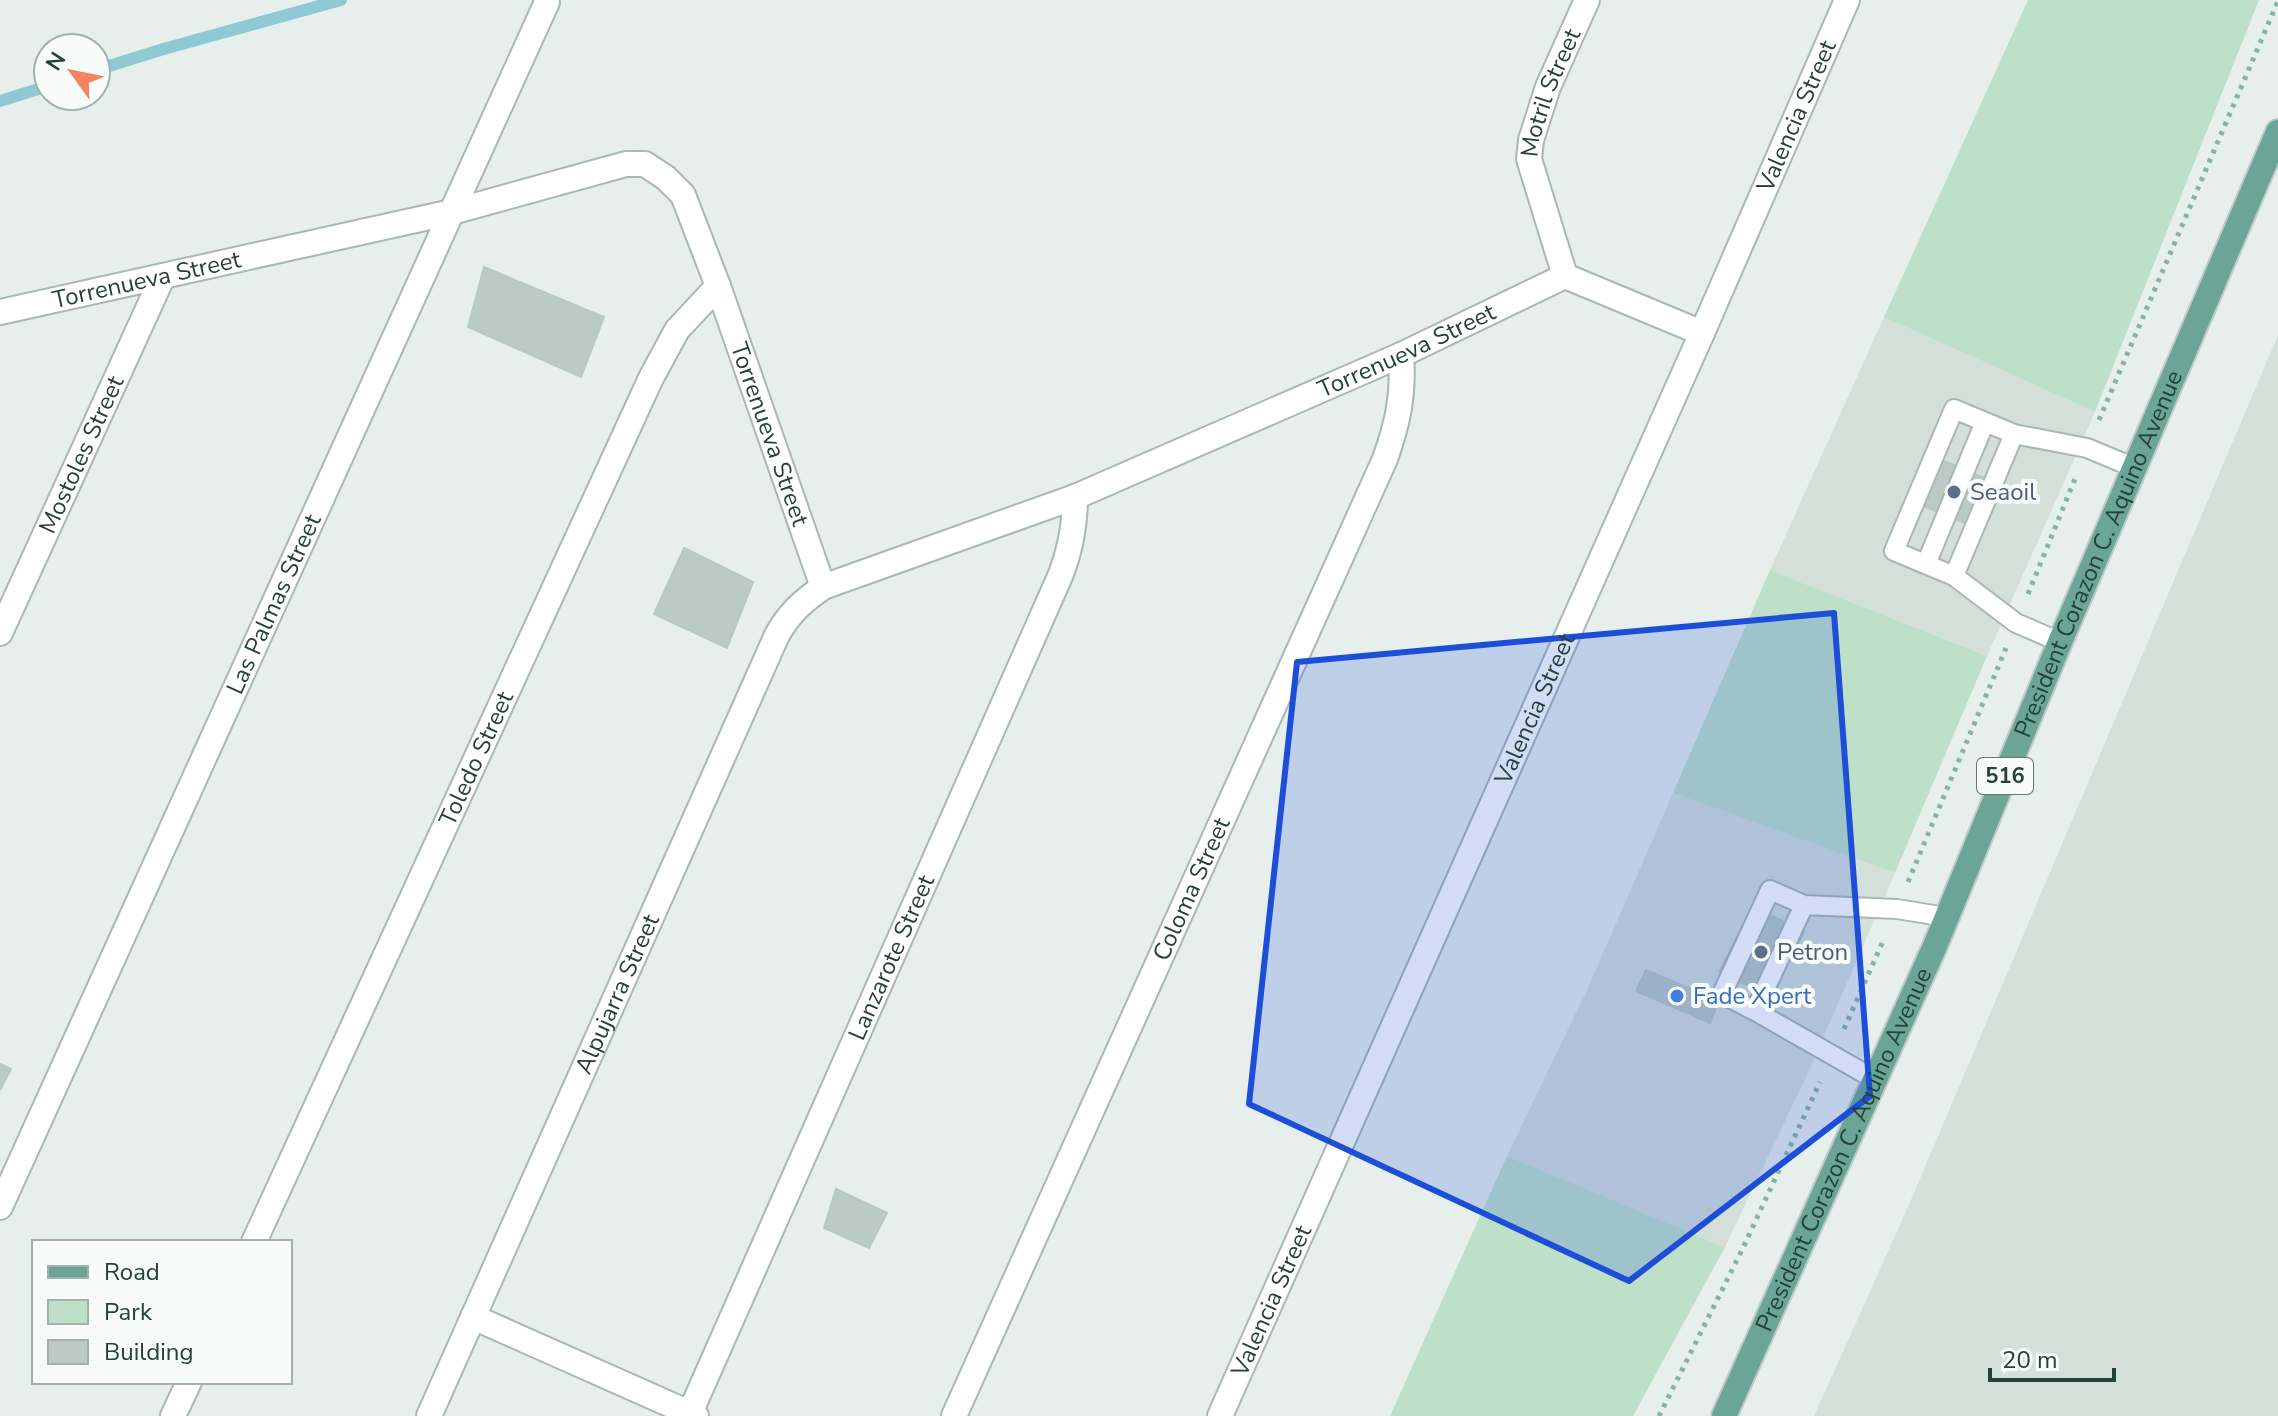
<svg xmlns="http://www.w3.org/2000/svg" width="2278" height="1416" viewBox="0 0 2278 1416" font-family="'Nunito Sans',sans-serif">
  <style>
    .built { fill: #d4dfda }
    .green { fill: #bfe0c8 }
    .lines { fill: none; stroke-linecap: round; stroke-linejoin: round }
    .stream { stroke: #8ec9d4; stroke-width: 12 }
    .building { fill: #bbcac4; stroke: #b8c9c2; stroke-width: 2 }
    .service-casing { stroke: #a8b8b2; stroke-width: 22 }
    .minor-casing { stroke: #a8b8b2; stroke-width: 28 }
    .primary-casing { stroke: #c2cac8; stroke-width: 28 }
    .path { stroke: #86b3a5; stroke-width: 5; stroke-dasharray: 4 6; stroke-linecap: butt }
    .service { stroke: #fff; stroke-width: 18 }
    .minor { stroke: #fff; stroke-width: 24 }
    .primary { stroke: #6aa596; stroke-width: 24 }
    .marked { fill: #1d4ed8; fill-opacity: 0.2; stroke: #1d4ed8; stroke-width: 6; stroke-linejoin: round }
    .service-dot { fill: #5c6f8a; stroke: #f7fbf9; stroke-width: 3 }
    .shop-dot { fill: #3f7fe0; stroke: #f7fbf9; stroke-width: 3 }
    .labels { text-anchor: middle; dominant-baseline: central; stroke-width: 8; stroke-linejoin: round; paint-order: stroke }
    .shield { fill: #f7fbf9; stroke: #637a73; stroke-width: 2 }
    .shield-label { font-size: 22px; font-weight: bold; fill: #24423a }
    .street-label { font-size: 24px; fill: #24423a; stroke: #f7fbf9 }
    .service-label { font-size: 24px; fill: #4e5e75; stroke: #f7fbf9; text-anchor: start }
    .shop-label { font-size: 24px; fill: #366cbe; stroke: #f7fbf9; text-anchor: start }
  </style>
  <rect width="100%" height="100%" fill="#e6efeb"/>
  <!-- built -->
  <path class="built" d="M1884 317 2095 412 1987 656 1770 570Z
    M2278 335V1416H1814L1908 1207Z
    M1673 793 1895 873 1805 1079 1725 1247 1507 1156 1587 990Z"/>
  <!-- green -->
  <path class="green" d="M2028 0H2259L2095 412 1884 317Z
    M1770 570 1987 656 1895 873 1673 793Z
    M1507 1156 1725 1247 1633 1416H1390Z"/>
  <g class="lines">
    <!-- stream -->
    <path class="stream" d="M96 70 167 48 341 0
      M0 101 48 86"/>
  </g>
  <!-- building -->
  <path class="building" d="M484 267 604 317 581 377 468 327Z
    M1925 453 2001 485 1982 530 1906 499Z
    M684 548 753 582 727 648 654 614Z
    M1753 906 1804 932 1771 997 1719 972Z
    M1646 970 1719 1001 1710 1023 1636 991Z
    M0 1064 11 1069 0 1090Z
    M836 1189 887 1213 869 1248 824 1228Z"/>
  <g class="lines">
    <defs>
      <path id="service" d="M1954 409 2014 434 1954 576 1894 551Z
        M2014 434 2087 448 2135 468
        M1926 564 1985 422
        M1954 576 2016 623 2060 642
        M1770 890 1804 905 1755 1011 1722 994Z
        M1804 905 1897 909 1946 917
        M1755 1011 1876 1080"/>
      <g id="minor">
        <path id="s1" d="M1565 276 1529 159 1531 140 1548 87 1587 0"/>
        <path d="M1565 276 1702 333"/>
        <path id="s2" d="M0 312 452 212 626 164H645L666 178 683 195 718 286 823 587"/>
        <path id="s3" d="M0 633 163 276"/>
        <path id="s4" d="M0 1207 547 2"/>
        <path id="s5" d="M254 1242 651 378 677 330 718 286"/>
        <path d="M473 1317 696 1416"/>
        <path id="s6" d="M690 1413 1061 574C1071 548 1075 525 1075 497"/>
        <path d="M173 1416 189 1382"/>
        <path id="s7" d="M429 1416 777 635C790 612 802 602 823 587L1075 497 1401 355 1565 276"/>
        <path id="s8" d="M954 1416 1385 459C1398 422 1404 395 1401 355"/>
        <path id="s9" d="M1220 1416 1702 333 1847 0"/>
      </g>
      <g id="primary">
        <path id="s10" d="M1724 1416 1935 946 2060 642 2278 132"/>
      </g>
    </defs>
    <!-- service casing -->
    <use href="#service" class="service-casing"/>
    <!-- minor casing -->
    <use href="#minor" class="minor-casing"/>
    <!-- primary casing -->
    <use href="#primary" class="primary-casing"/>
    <!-- path -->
    <path class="path" d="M2099 420 2278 1
      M2028 594 2077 474
      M1908 882 2006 648
      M1844 1029 1884 939
      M1659 1416 1742 1250 1820 1082"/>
    <!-- service -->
    <use href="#service" class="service"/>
    <!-- minor -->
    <use href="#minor" class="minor"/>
    <!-- primary -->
    <use href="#primary" class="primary"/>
  </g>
  <!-- marked area -->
  <path class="marked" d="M1834 613 1870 1096 1629 1281 1249 1104 1297 662Z"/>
  <!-- markers -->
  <g class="service-dot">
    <circle cx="1954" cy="492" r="8"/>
    <circle cx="1761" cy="952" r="8"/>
  </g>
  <circle class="shop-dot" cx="1677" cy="996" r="8"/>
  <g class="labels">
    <!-- shield labels -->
    <rect class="shield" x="1977" y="758" width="56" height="36" rx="6"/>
    <g class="shield-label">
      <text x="2005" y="776">516</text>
    </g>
    <!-- street labels -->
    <g class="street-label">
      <text stroke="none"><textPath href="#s1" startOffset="192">Motril Street</textPath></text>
      <text stroke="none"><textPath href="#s9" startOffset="1422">Valencia Street</textPath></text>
      <text stroke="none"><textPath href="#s2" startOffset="150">Torrenueva Street</textPath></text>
      <text stroke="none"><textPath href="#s7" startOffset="1552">Torrenueva Street</textPath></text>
      <text stroke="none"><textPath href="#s2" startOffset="966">Torrenueva Street</textPath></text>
      <text stroke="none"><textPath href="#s3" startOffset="196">Mostoles Street</textPath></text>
      <text stroke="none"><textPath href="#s10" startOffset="940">President Corazon C. Aquino Avenue</textPath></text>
      <text stroke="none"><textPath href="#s4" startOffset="662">Las Palmas Street</textPath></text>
      <text stroke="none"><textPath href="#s9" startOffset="774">Valencia Street</textPath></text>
      <text stroke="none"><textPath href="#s5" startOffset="532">Toledo Street</textPath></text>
      <text stroke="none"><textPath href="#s8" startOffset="578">Coloma Street</textPath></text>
      <text stroke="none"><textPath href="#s6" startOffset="498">Lanzarote Street</textPath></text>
      <text stroke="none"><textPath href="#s7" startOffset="462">Alpujarra Street</textPath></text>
      <text stroke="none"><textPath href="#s10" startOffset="292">President Corazon C. Aquino Avenue</textPath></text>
      <text stroke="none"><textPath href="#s9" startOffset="126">Valencia Street</textPath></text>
    </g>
    <!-- service labels -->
    <g class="service-label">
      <text x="1970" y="492">Seaoil</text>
      <text x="1777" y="952">Petron</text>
    </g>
    <!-- shop labels -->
    <g class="shop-label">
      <text x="1693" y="996">Fade Xpert</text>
    </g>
  </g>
  <!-- legend -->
  <rect x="32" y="1240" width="260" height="144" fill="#f7fbf9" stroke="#a3b1ad" stroke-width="2"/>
  <rect x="48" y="1266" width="40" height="12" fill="#6aa596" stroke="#a3b1ad" stroke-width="2"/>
  <text x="104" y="1280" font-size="24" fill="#24423a">Road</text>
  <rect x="48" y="1300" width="40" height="24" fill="#bfe0c8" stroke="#a3b1ad" stroke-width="2"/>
  <text x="104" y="1320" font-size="24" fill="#24423a">Park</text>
  <rect x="48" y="1340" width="40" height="24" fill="#bbcac4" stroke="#a3b1ad" stroke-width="2"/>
  <text x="104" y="1360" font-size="24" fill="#24423a">Building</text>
  <!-- north arrow -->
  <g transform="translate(72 72) rotate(303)"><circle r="38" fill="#f7fbf9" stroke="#a3b1ad" stroke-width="2"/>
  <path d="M0-6L14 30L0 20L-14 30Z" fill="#f4845f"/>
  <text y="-12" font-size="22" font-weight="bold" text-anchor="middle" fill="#24423a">N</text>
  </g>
  <!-- scale -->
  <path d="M1990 1368v12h124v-12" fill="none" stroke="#24423a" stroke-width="4"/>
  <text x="2002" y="1368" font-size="24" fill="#24423a" stroke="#f7fbf9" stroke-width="6" paint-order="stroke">20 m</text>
</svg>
